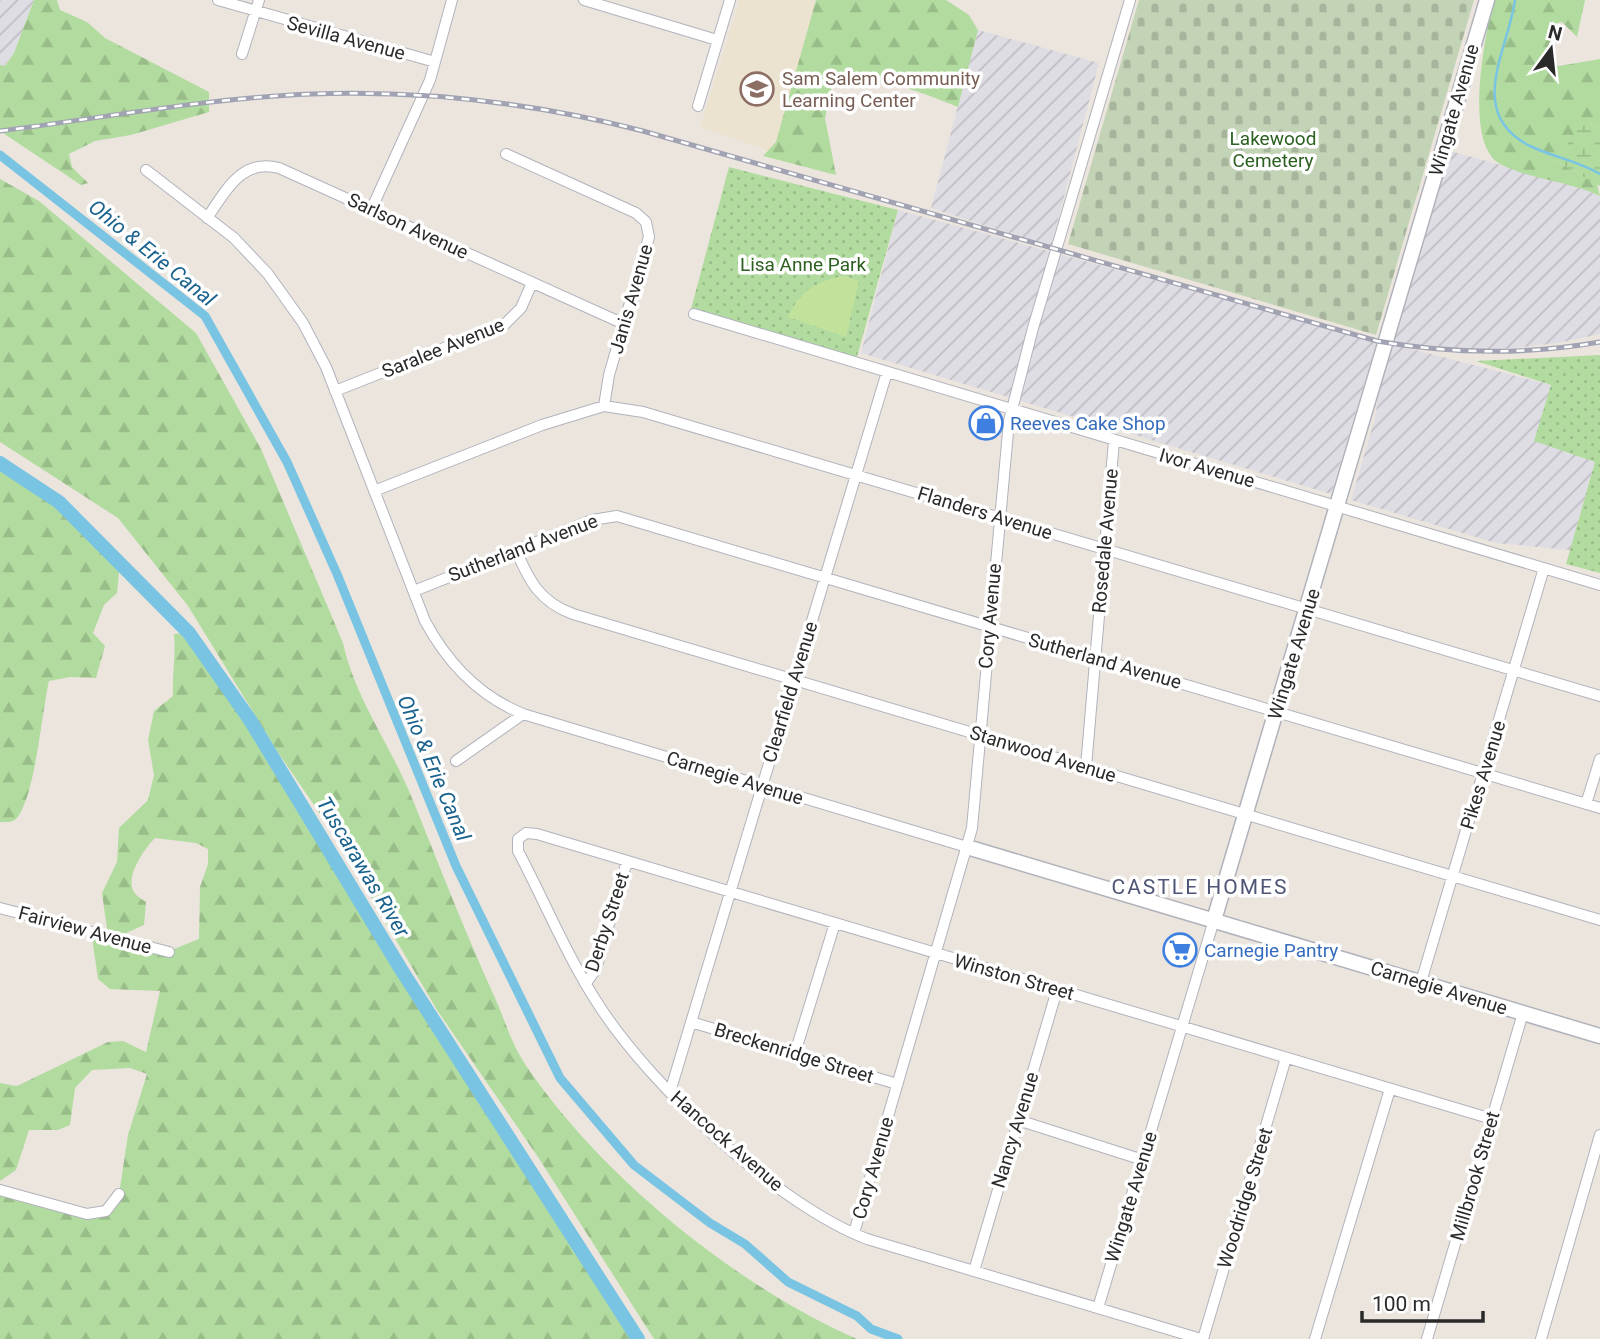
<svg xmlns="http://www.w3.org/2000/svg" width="1600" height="1339" viewBox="0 0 1600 1339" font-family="Roboto,sans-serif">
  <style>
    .industrial { fill: url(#industrial-furrows) }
    .education { fill: #ebe3cf }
    .grass { fill: url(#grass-dots) }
    .forest { fill: url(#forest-firs) }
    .wetland { fill: url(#wetland-marsh) }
    .cemetery { fill: url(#cemetery-stones) }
    .pitch { fill: #c2e29c }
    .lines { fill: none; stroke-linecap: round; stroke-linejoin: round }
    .stream { stroke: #7ac4e3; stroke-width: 2.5 }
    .canal { stroke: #7ac4e3; stroke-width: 9 }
    .river { stroke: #7ac4e3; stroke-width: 14 }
    .street-casing { stroke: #b1b3bc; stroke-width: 12 }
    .secondary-casing { stroke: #b1b3bc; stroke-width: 17 }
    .street { stroke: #fff; stroke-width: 10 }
    .secondary { stroke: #fff; stroke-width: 14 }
    .rail-casing { stroke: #a1a3b3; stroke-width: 5 }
    .rail { stroke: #fff; stroke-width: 2.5; stroke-dasharray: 8; stroke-linecap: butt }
    .labels { text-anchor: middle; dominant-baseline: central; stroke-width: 7; stroke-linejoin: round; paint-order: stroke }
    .street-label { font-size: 19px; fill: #2a2a2a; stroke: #fff }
    .education-label { font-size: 19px; fill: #785e54; stroke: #fff; text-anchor: start }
    .park-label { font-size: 19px; fill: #2c6021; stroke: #fff }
    .shop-label { font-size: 19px; fill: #366cbe; stroke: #fff; text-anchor: start }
    .water-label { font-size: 21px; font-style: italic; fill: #1a628e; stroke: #fff }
    .neighbourhood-label { font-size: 21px; letter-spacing: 2px; fill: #4f5576; stroke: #fff }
  </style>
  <defs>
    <pattern id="industrial-furrows" width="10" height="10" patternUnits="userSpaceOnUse" patternTransform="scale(1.75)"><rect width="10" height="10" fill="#dfdde4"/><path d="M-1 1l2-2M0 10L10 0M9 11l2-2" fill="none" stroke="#c0bec4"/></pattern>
    <pattern id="grass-dots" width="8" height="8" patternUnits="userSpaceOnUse" patternTransform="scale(1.75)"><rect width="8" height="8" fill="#b2dc9f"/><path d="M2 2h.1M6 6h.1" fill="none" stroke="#99bd89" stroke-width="1.8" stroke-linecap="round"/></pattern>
    <pattern id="forest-firs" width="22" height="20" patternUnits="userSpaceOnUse" patternTransform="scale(1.75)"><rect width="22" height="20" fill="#b2dc9f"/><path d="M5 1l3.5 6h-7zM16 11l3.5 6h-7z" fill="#99bd89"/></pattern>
    <pattern id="wetland-marsh" width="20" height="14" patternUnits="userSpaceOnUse" patternTransform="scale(1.75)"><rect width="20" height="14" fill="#b2dc9f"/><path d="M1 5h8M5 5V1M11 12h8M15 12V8" fill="none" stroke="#99bd89"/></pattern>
    <pattern id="cemetery-stones" width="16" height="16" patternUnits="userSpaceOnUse" patternTransform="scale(1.75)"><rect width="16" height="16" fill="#c3d3b6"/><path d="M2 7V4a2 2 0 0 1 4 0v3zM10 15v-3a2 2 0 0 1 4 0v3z" fill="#a8b59d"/></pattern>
  </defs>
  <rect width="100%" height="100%" fill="#ebe5de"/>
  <!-- industrial -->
  <path class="industrial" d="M0 0H34L14 53 0 71Z
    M978 30 1099 63 1051 247 931 208Z
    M1443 149 1584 188 1600 196V334L1558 343 1476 352 1396 345 1551 385 1595 462 1570 550 1496 543 1351 500 1375 418 1386 343Z
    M898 210 1377 341 1331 494 861 353Z"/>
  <!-- education -->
  <path class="education" d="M740 0H826L781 155 700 127Z"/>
  <!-- grass -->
  <path class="grass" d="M729 167 898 210 857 357 691 309Z
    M1600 355V573L1566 564 1595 462 1534 441 1551 385 1476 361Z"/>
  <!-- forest -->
  <path class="forest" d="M34 0H57L60 10 87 22 105 38 209 92V112L131 135 95 141 69 154 72 167 88 183 81 185 0 131V65L5 66 14 53Z
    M816 0H946L969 15 978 30 958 107C916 91 877 72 832 86L825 118 836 175 763 156 776 142Z
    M1494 0H1585L1577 37 1562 22 1557 23 1545 55 1559 66 1600 59V129L1589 123 1556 161 1597 184 1600 196C1569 181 1533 180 1502 165 1462 147 1485 34 1494 0Z
    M0 179 39 201 196 333 261 449 343 643C355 698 391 746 412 798 439 865 465 932 495 998 504 1018 511 1042 523 1061 596 1172 735 1286 857 1339H654L538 1157 437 1010 334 834 277 751 188 606 118 518 0 442Z
    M0 463 59 502 120 563 117 593 104 605 93 633 105 646 96 678 70 677 49 681C42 711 35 799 16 819 12 823 5 822 0 822Z
    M189 633 638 1339H0V1191L80 1212H101L119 1194 128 1135 147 1074 130 1068 92 1070 75 1088 70 1125 58 1130H29L16 1170 0 1181V1083L17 1086 108 1042 123 1041 146 1052 160 991 110 989 98 979 91 931 169 951 199 939 200 887 208 864V849L196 843 155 838C145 848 126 875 133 890 135 895 141 899 146 902L144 925 124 934 107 929 102 893 117 862 119 828 148 800 154 775 148 740 154 711 173 696C172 675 176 655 174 634Z"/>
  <!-- wetland -->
  <path class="wetland" d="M1589 123 1600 129V186L1556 161 1578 129Z"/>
  <!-- cemetery -->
  <path class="cemetery" d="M1139 0H1474L1376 335 1068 244Z"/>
  <!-- pitch -->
  <path class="pitch" d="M845 276 859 281 846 337 788 317C799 291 818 280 845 276Z"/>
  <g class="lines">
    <!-- stream -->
    <path class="stream" d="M1515 0C1508 51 1465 113 1530 146 1553 157 1578 161 1600 174"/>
    <!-- canal -->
    <path class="canal" d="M0 155 205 316 287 462 337 574 456 866 560 1078 634 1165 710 1223 745 1244 788 1282 857 1316 871 1329 898 1339"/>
    <!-- river -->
    <path class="river" d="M0 463 59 502 189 633 250 720 402 971 638 1339"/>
    <defs>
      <path id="street" d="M218 0 435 62
        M584 0 717 40
        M242 54 259 0
        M698 106 730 0
        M506 154 636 213 646 222 649 237 609 375 604 406
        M146 170 234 238 268 274 303 323 326 367 425 621C447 662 479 696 523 714L967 847
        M371 210 430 80 452 0
        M207 218C226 191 241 158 279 168L624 324
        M694 314 1600 585
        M335 391 505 324 521 308 532 283
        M374 491 542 425 604 406 643 412 1600 696
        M516 550C529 581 540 602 573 614L1600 920
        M414 591 592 520 617 516 1600 808
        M456 761 523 714
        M1086 767 1114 441
        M1586 804 1600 759
        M0 908 169 952
        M1421 982 1544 568
        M586 983 596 969 627 861
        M691 1022 897 1084
        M795 1053 835 923
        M670 1092 887 372
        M1018 1120 1143 1160
        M0 1190 87 1214 106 1211 119 1194
        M854 1233 972 828 1009 421 1033 328 1130 0
        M974 1271 1057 990
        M1098 1308 1214 920
        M1201 1339 867 1239C778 1205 652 1087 600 1007 568 959 545 902 518 851V839L526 833 537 834 1492 1119
        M1203 1339 1286 1058
        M1315 1339 1390 1089
        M1427 1339 1523 1013
        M1541 1339 1600 1135"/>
      <path id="secondary" d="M967 847 1600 1036
        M1214 920 1487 0"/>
    </defs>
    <!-- street casing -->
    <use href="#street" class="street-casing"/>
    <!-- secondary casing -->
    <use href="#secondary" class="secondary-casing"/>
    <!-- street -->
    <use href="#street" class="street"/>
    <!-- secondary -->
    <use href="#secondary" class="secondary"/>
    <defs>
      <path id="rail" d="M0 131C103 118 207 98 312 94 424 90 535 103 643 131L1377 341C1451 354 1526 355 1600 342"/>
    </defs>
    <!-- rail casing -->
    <use href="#rail" class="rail-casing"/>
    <!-- rail -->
    <use href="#rail" class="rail"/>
  </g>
  <!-- icons -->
  <defs>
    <symbol id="school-ring" viewBox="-11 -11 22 22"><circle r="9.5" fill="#fff" stroke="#8d6e63" stroke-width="1.5"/><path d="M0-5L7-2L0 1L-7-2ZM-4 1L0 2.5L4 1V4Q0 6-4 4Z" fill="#8d6e63"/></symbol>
    <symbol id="shop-ring" viewBox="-11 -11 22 22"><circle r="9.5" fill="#fff" stroke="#3f7fe0" stroke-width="1.5"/><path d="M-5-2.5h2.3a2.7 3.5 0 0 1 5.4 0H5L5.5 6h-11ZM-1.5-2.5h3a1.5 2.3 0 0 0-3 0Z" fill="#3f7fe0"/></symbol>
    <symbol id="supermarket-ring" viewBox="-11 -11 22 22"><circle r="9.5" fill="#fff" stroke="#3f7fe0" stroke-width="1.5"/><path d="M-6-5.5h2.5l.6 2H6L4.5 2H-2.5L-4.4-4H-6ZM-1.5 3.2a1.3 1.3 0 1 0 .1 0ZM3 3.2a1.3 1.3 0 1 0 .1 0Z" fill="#3f7fe0"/></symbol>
  </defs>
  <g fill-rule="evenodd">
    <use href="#school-ring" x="738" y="70" width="38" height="38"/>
    <use href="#shop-ring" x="967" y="404" width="38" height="38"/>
    <use href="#supermarket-ring" x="1161" y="931" width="38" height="38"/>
  </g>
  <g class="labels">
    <!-- street labels -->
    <g class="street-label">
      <text transform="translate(346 38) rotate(15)">Sevilla Avenue</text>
      <text transform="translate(1454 110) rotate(-74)">Wingate Avenue</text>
      <text transform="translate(408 226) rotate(25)">Sarlson Avenue</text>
      <text transform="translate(631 299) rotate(-74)">Janis Avenue</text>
      <text transform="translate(443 348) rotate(-22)">Saralee Avenue</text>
      <text transform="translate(1207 468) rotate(16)">Ivor Avenue</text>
      <text transform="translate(985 513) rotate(17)">Flanders Avenue</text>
      <text transform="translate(1105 541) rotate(-85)">Rosedale Avenue</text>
      <text transform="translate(523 548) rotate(-21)">Sutherland Avenue</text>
      <text transform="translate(990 616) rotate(-85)">Cory Avenue</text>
      <text transform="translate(1294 654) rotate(-73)">Wingate Avenue</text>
      <text transform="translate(1105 661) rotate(16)">Sutherland Avenue</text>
      <text transform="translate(790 692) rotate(-73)">Clearfield Avenue</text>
      <text transform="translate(1043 754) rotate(17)">Stanwood Avenue</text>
      <text transform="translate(1483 775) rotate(-73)">Pikes Avenue</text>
      <text transform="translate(735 778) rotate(17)">Carnegie Avenue</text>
      <text transform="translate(607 922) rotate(-72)">Derby Street</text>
      <text transform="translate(85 930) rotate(15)">Fairview Avenue</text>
      <text transform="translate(1014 977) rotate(16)">Winston Street</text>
      <text transform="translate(1439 988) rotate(17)">Carnegie Avenue</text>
      <text transform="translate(794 1053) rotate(17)">Breckenridge Street</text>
      <text transform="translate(1015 1130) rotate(-73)">Nancy Avenue</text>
      <text transform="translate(727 1141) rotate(41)">Hancock Avenue</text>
      <text transform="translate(873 1168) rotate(-74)">Cory Avenue</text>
      <text transform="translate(1475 1176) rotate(-74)">Millbrook Street</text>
      <text transform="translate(1131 1197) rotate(-73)">Wingate Avenue</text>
      <text transform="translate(1245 1198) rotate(-73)">Woodridge Street</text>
    </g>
    <!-- education labels -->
    <g class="education-label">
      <text x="782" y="78">Sam Salem Community<tspan x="782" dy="22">Learning Center</tspan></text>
    </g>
    <!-- park labels -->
    <g class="park-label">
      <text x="1273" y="138">Lakewood<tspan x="1273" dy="22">Cemetery</tspan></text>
      <text x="803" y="264">Lisa Anne Park</text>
    </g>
    <!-- shop labels -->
    <g class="shop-label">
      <text x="1010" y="423">Reeves Cake Shop</text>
      <text x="1204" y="950">Carnegie Pantry</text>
    </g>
    <!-- water labels -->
    <g class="water-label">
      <text transform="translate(152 253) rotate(39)">Ohio &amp; Erie Canal</text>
      <text transform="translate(434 768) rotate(67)">Ohio &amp; Erie Canal</text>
      <text transform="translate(363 867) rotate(59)">Tuscarawas River</text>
    </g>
    <!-- neighbourhood labels -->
    <g class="neighbourhood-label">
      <text x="1200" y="887">CASTLE HOMES</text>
    </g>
  </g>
  <!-- north arrow -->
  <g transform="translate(1551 49) rotate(15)" stroke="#ffffff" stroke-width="5" paint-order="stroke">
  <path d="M0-5L12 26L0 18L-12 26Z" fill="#2a2a2a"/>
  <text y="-10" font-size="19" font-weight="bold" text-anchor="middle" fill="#2a2a2a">N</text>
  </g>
  <!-- scale -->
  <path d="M1362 1311v10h121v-10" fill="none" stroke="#2a2a2a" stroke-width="3.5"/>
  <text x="1372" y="1311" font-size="21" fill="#2a2a2a" stroke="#ffffff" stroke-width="5" paint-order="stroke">100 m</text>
</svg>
